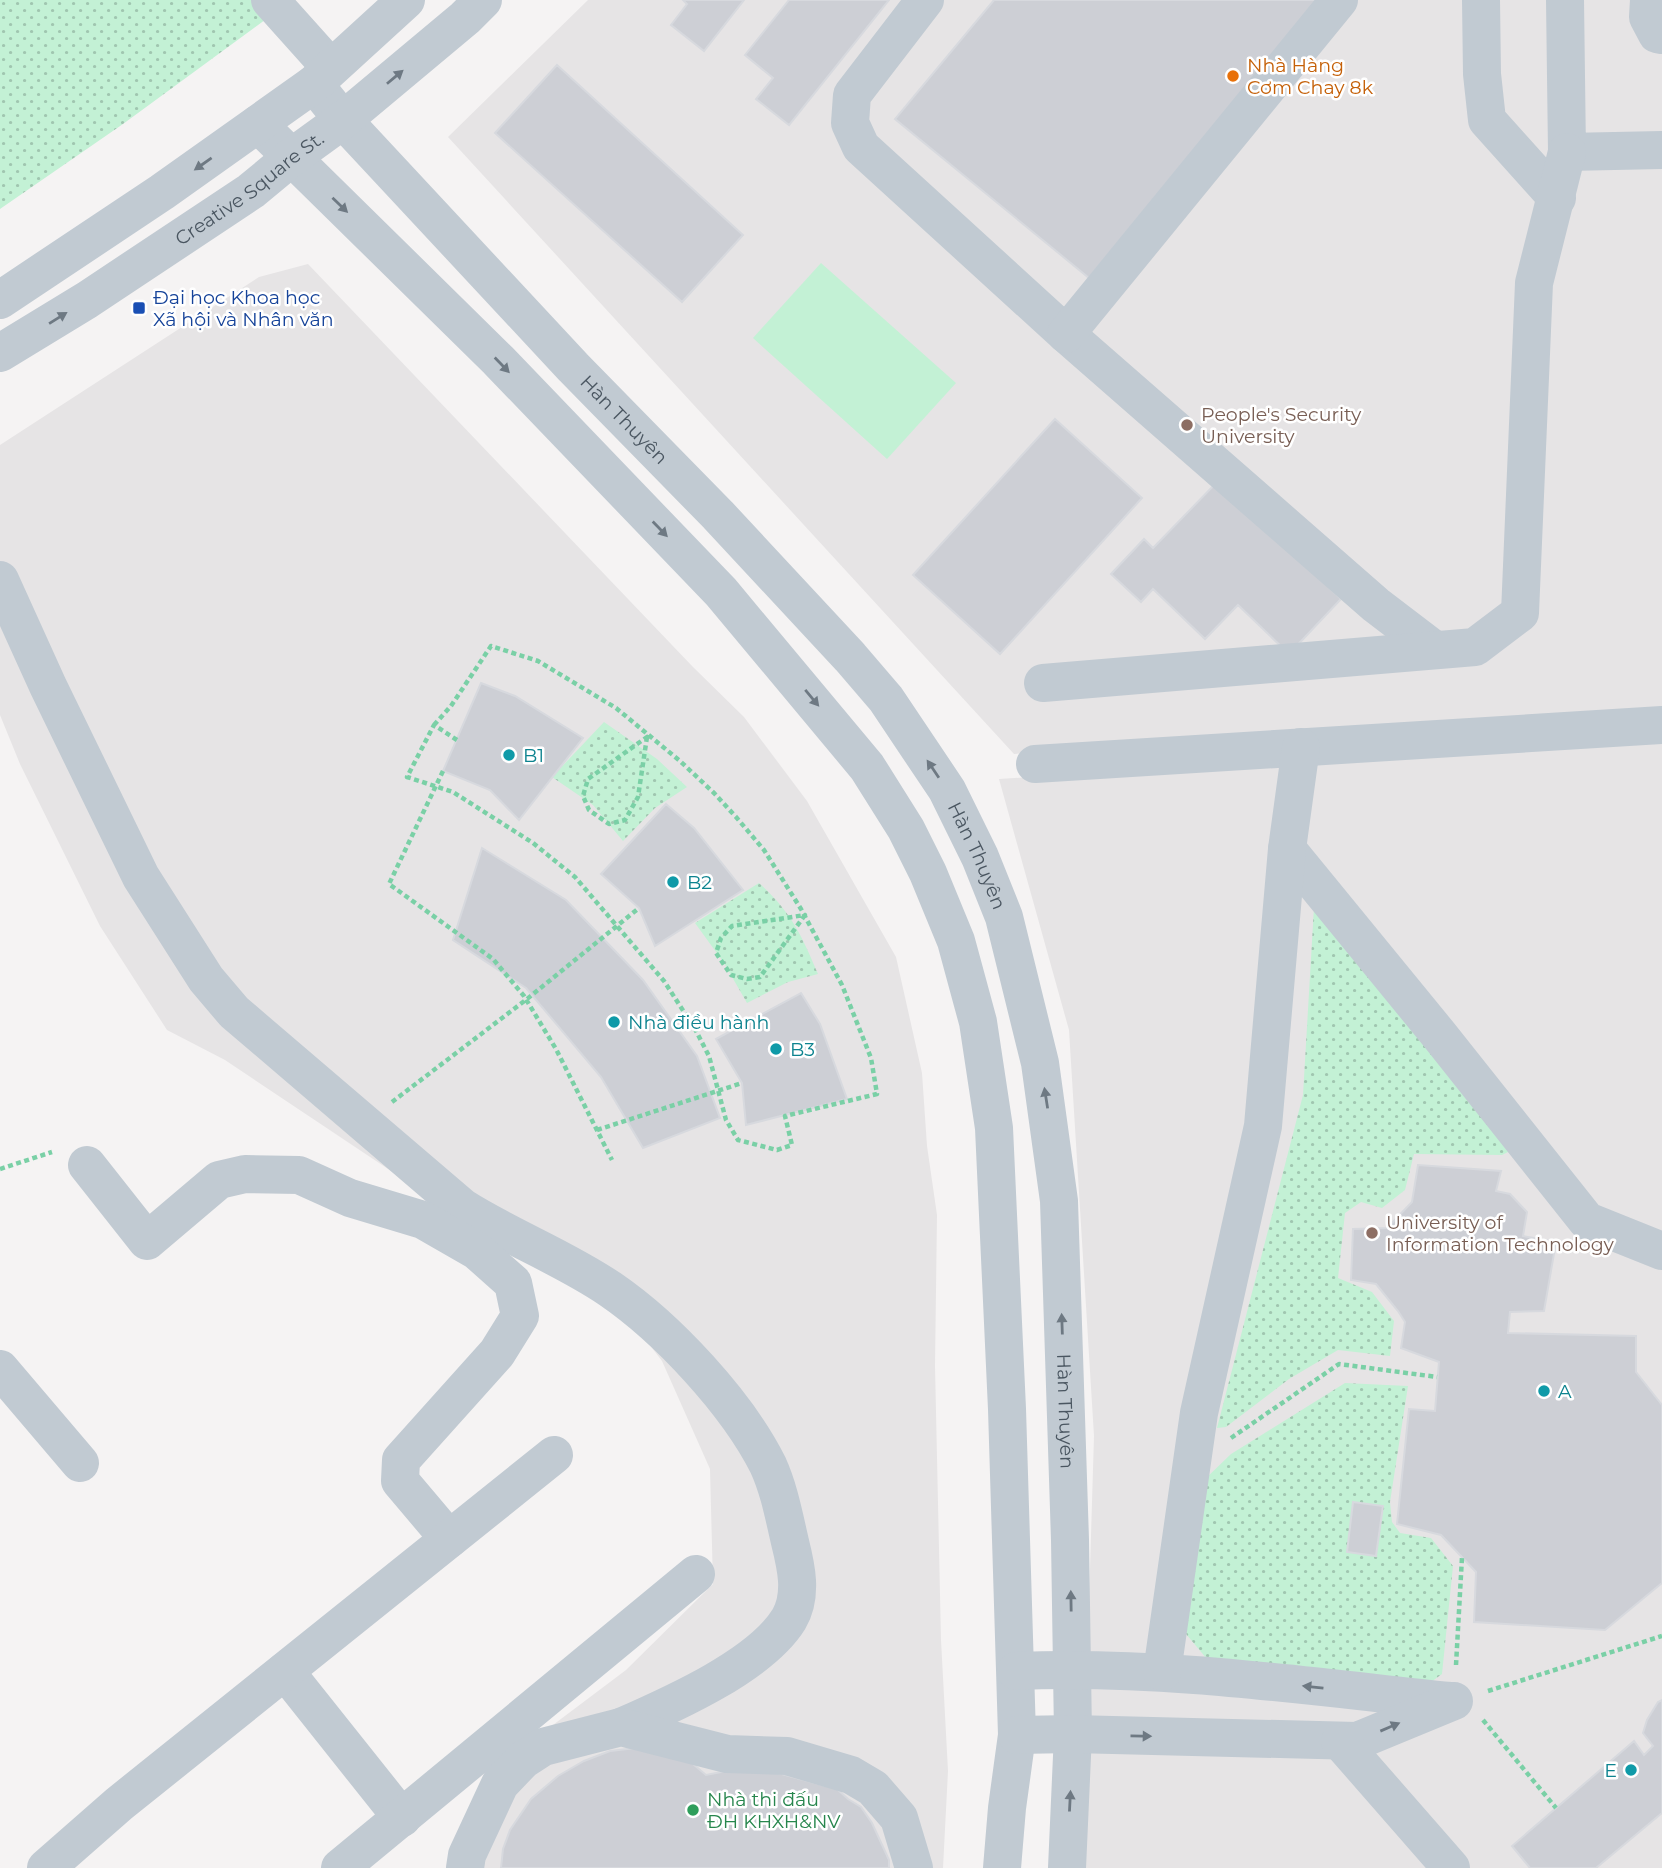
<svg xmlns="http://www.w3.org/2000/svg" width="1662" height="1868" viewBox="0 0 1662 1868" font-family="Montserrat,sans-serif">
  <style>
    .education { fill: #e6e4e5 }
    .green { fill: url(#green-dots) }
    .pitch { fill: #c3f1d5 }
    .building { fill: #cdcfd5; stroke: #d7d9de; stroke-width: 2 }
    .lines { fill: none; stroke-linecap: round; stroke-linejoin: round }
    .path { stroke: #7ad0a6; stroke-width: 4.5; stroke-dasharray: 5 3.5; stroke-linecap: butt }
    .minor { stroke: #c1cad2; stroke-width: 38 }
    .oneway { fill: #6e7983 }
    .food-dot { fill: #e8710a; stroke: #fff; stroke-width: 2.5 }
    .transit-dot { fill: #1a4fb4; stroke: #fff; stroke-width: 2.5 }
    .education-dot { fill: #8d6e63; stroke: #fff; stroke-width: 2.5 }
    .culture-dot { fill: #0f9aa8; stroke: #fff; stroke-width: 2.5 }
    .leisure-dot { fill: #2e9e5b; stroke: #fff; stroke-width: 2.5 }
    .labels { text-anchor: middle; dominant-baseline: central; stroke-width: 5; stroke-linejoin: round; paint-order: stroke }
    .food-label { font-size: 19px; fill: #c56008; stroke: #fff; text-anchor: start }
    .street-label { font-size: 19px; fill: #4a5661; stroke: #fff }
    .transit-label { font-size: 19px; fill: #164399; stroke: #fff; text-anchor: start }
    .education-label { font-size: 19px; fill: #785e54; stroke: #fff; text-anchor: start }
    .culture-label { font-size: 19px; fill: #0d838f; stroke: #fff; text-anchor: start }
    .leisure-label { font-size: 19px; fill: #27864d; stroke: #fff; text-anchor: start }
  </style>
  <defs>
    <pattern id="green-dots" width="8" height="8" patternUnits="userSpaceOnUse" patternTransform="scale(1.75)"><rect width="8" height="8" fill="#c3f1d5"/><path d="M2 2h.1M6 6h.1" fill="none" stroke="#a0c6b0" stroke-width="1.8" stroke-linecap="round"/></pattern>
  </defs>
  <rect width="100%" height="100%" fill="#f5f3f3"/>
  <!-- education -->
  <path class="education" d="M588 0H1662V713L1014 754 448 137Z
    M308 264 693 667 744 717 807 801 896 957 922 1073 927 1146 937 1215 935 1366 941 1640 948 1771 943 1868H456L537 1737 626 1670 713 1584 710 1469 662 1361 627 1315 454 1213 225 1060 167 1030 100 926 20 764 0 715V445L259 277Z
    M1662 738V1868H1081L1094 1436 1069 1030 999 779Z"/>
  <!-- green -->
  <path class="green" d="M0 0H292L123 124 0 209Z
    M604 722 657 759 687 787 655 808 623 841 593 805 552 777Z
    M759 883C791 912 801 934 818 974L788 982 747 1003 724 963 695 923Z
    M1314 907 1510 1151 1502 1155 1414 1154 1405 1190 1382 1208 1361 1202 1345 1213 1338 1278 1372 1292 1394 1321 1390 1356 1338 1350 1289 1379 1226 1427 1217 1428 1303 1095Z
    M1345 1383 1408 1386 1390 1502 1392 1522 1400 1533 1431 1538 1453 1566 1442 1674 1427 1685 1212 1665 1181 1628 1203 1481 1231 1454Z"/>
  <!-- pitch -->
  <path class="pitch" d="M821 263 956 383 887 459 753 338Z"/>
  <!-- building -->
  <path class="building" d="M683 0H744L704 51 671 25 687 4Z
    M789 0H889L789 125 756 99 773 78 745 55Z
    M994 0H1319L1089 278 895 119Z
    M557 65 743 235 682 302 495 133Z
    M1055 419 1142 498 1000 654 913 575Z
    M1219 480 1341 599 1289 654 1238 605 1205 639 1153 589 1141 602 1111 574 1144 539 1153 548Z
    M481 683 515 696 583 738 519 820 490 790 443 771Z
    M666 804 694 828 743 890 655 946 639 908 601 874Z
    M482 848 566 900 643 980 697 1056 720 1118 643 1148 601 1077 526 988 453 940Z
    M801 993 820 1024 847 1099 746 1125 742 1083 716 1039Z
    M1418 1165 1501 1171 1496 1191 1510 1194 1527 1212 1523 1236 1556 1242 1544 1311 1510 1312 1508 1333 1636 1336V1372L1662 1405V1583L1605 1630 1474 1622 1476 1572 1441 1535 1397 1524 1409 1409 1435 1411 1439 1362 1401 1348 1405 1322 1398 1311 1376 1284 1351 1280 1353 1229 1387 1228 1412 1202Z
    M1353 1502 1383 1506 1376 1556 1347 1552Z
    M1662 1700V1813L1596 1868H1530L1512 1846 1634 1741 1644 1755 1653 1746 1643 1733 1647 1720 1658 1702Z
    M636 1748 687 1759 706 1775 752 1766 837 1789 848 1799 861 1807 872 1823 889 1860V1868H501L503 1849 510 1830 531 1799 558 1776 584 1761 610 1751Z"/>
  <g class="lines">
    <!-- path -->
    <path class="path" d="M434 725 451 706 491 646 538 661 616 708 680 761 714 793 736 817 764 850 801 909 842 985 871 1058 877 1094 785 1116 792 1145 777 1150 738 1140 726 1120 709 1056 695 1029 664 981 575 877 533 843 453 792 407 777 434 725 457 740
      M647 737 638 797 625 820 609 824 589 810 583 796 588 779Z
      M443 771 389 884 493 959 524 996 556 1049 612 1160
      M805 915 760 977 747 979 731 975 716 953 721 938 732 926Z
      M392 1102 527 999 639 908
      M597 1130 742 1083
      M0 1169 52 1152
      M1231 1438 1339 1364 1437 1377
      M1456 1665 1462 1557
      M1488 1691 1662 1636
      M1483 1720 1556 1808"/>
    <!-- minor -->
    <g class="minor">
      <path d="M270 0 330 67"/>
      <path d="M925 0 852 95 850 123 861 147 1066 334 1376 605 1435 650"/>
      <path d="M1481 0 1482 74 1487 120 1557 198"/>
      <path d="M1565 0 1567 152 1662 150"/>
      <path d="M1649 0 1648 17 1657 34 1662 35"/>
      <path id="s1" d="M314 84 343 120 573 367 718 515 850 657 886 699 947 790 980 857 1004 917 1040 1063 1059 1201 1070 1540 1073 1734 1067 1868"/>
      <path d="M258 124 498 360 721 592 867 767 906 829 928 873 956 941 978 1022 994 1128 1007 1409 1017 1735 1007 1808 1002 1868"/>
      <path d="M0 300 162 192 314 84 406 0"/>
      <path d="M1066 334 1339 0"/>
      <path id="s2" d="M0 353 87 300 251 191 292 157 343 120 465 18 483 0"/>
      <path d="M0 580 48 686 141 877 206 979 234 1012 462 1207C509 1237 563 1257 610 1289 667 1328 737 1403 768 1465 779 1489 784 1516 790 1542 796 1566 803 1595 789 1619 760 1666 671 1705 621 1727"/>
      <path d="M1043 683 1475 647 1520 613 1534 283 1567 152"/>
      <path d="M1035 764 1662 725"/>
      <path d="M1287 849 1440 1036 1587 1221 1662 1251"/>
      <path d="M87 1165 147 1241 219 1180 245 1174 299 1175 350 1198 423 1220 477 1251 513 1283 520 1316 497 1353 401 1460 400 1481 449 1539"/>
      <path d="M0 1369 80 1463"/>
      <path d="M285 1671 402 1818"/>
      <path d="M1016 1671C1161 1665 1306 1686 1450 1701"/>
      <path d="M1162 1672 1199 1413 1263 1126 1287 849 1301 747"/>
      <path d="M1017 1735 1073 1734 1357 1741 1454 1701"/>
      <path d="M1340 1741 1451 1868"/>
      <path d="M46 1868 119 1804 554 1455"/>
      <path d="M340 1868 696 1574"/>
      <path d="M465 1868 467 1855 500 1784 523 1760 543 1747 621 1727 727 1754 787 1756 851 1775 873 1788 899 1818 914 1868"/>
    </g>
  </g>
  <!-- one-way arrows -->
  <defs><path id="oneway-solid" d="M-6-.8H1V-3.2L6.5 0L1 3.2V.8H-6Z" transform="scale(1.75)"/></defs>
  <g class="oneway">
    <use href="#oneway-solid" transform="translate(395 77) rotate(-40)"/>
    <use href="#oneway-solid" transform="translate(203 164) rotate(145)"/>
    <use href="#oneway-solid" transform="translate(340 205) rotate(44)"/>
    <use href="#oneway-solid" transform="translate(58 318) rotate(-32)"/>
    <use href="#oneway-solid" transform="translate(502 365) rotate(46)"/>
    <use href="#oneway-solid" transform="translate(660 529) rotate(46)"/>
    <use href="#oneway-solid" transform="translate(812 698) rotate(50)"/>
    <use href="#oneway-solid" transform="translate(933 769) rotate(-124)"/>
    <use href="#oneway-solid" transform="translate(1046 1098) rotate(-99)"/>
    <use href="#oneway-solid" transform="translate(1062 1324) rotate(-92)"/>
    <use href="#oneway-solid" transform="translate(1071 1601) rotate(-91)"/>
    <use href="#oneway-solid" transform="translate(1313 1687) rotate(-174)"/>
    <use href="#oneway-solid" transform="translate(1390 1727) rotate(-23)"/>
    <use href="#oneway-solid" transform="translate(1141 1736) rotate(1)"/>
    <use href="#oneway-solid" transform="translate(1070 1801) rotate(-87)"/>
  </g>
  <!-- markers -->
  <circle class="food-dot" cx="1233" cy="76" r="7"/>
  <rect class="transit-dot" x="132" y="301" width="14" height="14" rx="3.5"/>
  <g class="education-dot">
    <circle cx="1187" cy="425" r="7"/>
    <circle cx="1372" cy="1233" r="7"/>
  </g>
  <g class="culture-dot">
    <circle cx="509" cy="755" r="7"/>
    <circle cx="673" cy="882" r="7"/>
    <circle cx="614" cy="1022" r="7"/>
    <circle cx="776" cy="1049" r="7"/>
    <circle cx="1544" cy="1391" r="7"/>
    <circle cx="1631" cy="1770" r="7"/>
  </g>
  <circle class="leisure-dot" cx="693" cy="1810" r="7"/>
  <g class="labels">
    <!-- food labels -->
    <g class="food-label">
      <text x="1247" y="65">Nhà Hàng<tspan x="1247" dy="22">Cơm Chay 8k</tspan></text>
    </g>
    <!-- street labels -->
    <g class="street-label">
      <text stroke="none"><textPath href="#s2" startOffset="299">Creative Square St.</textPath></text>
      <text stroke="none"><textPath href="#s1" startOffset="457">Hàn Thuyên</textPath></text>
      <text stroke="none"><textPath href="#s1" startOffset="1022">Hàn Thuyên</textPath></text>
      <text stroke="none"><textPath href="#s1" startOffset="1589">Hàn Thuyên</textPath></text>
    </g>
    <!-- transit labels -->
    <g class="transit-label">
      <text x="153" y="297">Đại học Khoa học<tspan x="153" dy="22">Xã hội và Nhân văn</tspan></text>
    </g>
    <!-- education labels -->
    <g class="education-label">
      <text x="1201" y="414">People's Security<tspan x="1201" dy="22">University</tspan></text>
      <text x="1386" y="1222">University of<tspan x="1386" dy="22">Information Technology</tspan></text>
    </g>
    <!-- culture labels -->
    <g class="culture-label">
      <text x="523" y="755">B1</text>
      <text x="687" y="882">B2</text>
      <text x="628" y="1022">Nhà điều hành</text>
      <text x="790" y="1049">B3</text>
      <text x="1558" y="1391">A</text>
      <text x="1617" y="1770" text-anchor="end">E</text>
    </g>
    <!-- leisure labels -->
    <g class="leisure-label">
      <text x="707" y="1799">Nhà thi đấu<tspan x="707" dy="22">ĐH KHXH&amp;NV</tspan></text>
    </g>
  </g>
</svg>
